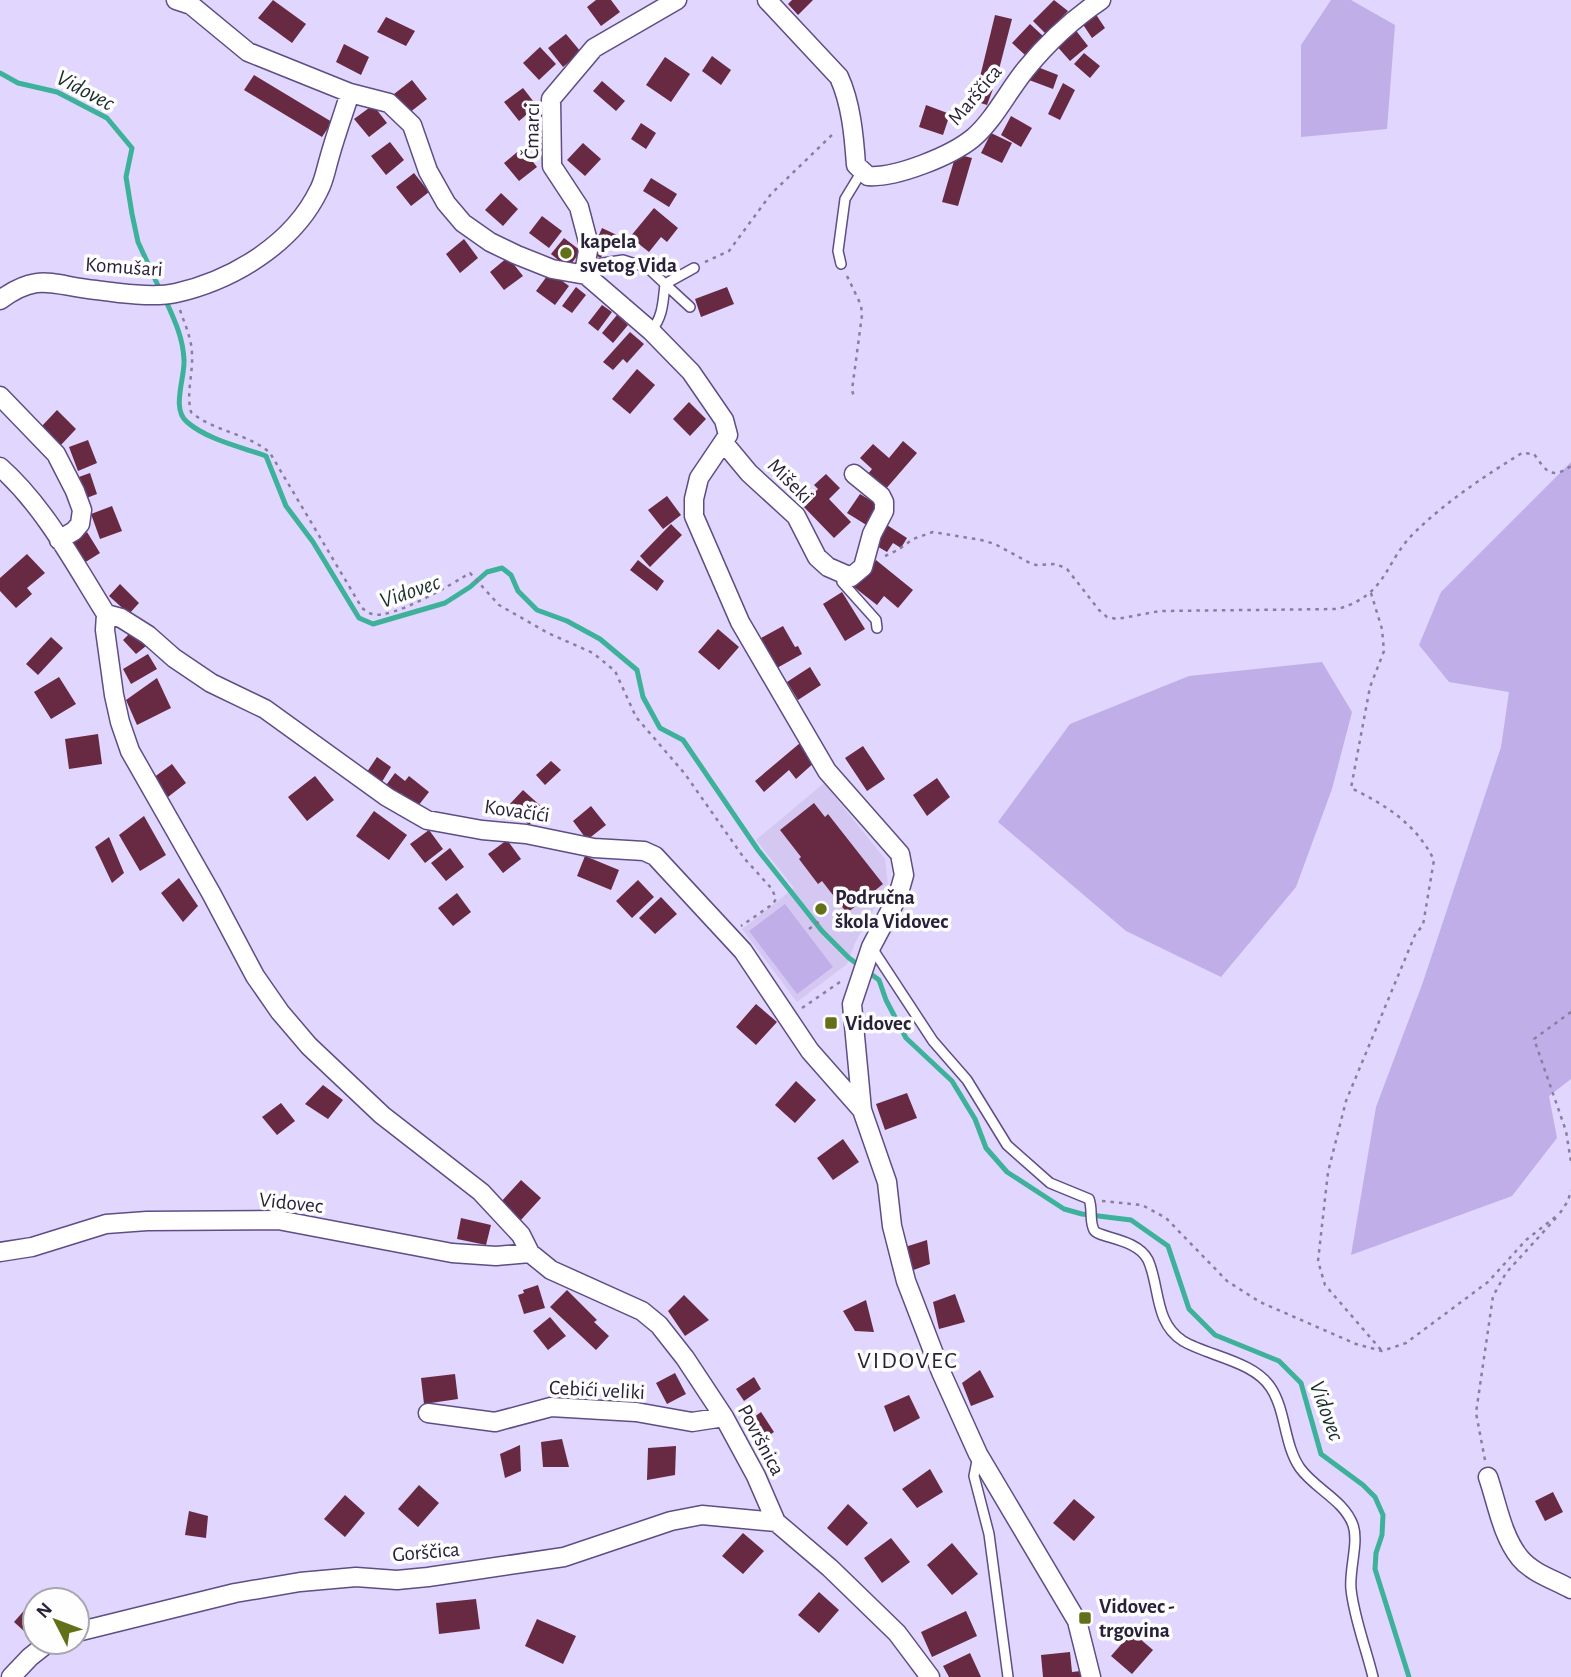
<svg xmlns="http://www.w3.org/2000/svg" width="1571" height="1677" viewBox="0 0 1571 1677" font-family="'Alegreya Sans',sans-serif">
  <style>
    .built { fill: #d4c8f3 }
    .green { fill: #bfaee8 }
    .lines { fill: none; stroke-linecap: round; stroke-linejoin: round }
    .stream { stroke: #3db19a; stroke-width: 5 }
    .building { fill: #672a42 }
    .service-casing { stroke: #5f4d86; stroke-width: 12 }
    .minor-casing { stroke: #5f4d86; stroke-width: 21 }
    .path { stroke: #887fa0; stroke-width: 2.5; stroke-dasharray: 3.5 5; stroke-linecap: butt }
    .service { stroke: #fff; stroke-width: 9 }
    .minor { stroke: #fff; stroke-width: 18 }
    .poi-dot { fill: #636f19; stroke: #fefefe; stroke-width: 2.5 }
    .labels { text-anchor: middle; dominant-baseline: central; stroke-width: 7; stroke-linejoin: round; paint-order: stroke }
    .street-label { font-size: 21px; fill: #282139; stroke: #fefefe }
    .poi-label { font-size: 21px; font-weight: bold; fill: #282139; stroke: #fefefe; text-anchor: start }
    .water-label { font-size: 23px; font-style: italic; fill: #1a2e29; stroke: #fefefe }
    .quarter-label { font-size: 24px; letter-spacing: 2px; fill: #282139; stroke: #fefefe }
  </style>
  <rect width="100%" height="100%" fill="#e1d6fe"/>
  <!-- built -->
  <path class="built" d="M824 783 885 859 888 884 855 943 847 964 797 1002 742 929 794 888 756 840Z"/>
  <!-- green -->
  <path class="green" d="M1331 0H1351L1395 25 1387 129 1301 137V45Z
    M1571 462V1079L1549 1096 1557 1138 1512 1196 1351 1255 1376 1107 1423 982 1501 747 1509 692 1449 682 1419 645 1441 592Z
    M1322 662 1352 712 1332 789 1296 887 1221 977 1126 931 998 822 1070 724 1189 676Z
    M785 904 833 967 797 994 749 931Z"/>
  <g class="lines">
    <!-- stream -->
    <path class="stream" d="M0 73 18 83 57 92 107 118 132 148 126 177 132 214 138 242 160 290
      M165 299C174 319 183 337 184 360 185 378 171 409 187 422 208 440 241 447 266 456L286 506 313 542 359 618 373 624 445 603 470 587 487 572 502 568 511 575 518 591 537 610 567 621 600 639 637 670 643 697 660 728 683 740 758 850 822 931 849 958 879 980 886 1000 906 1038 952 1081 975 1119 986 1148 1007 1172 1064 1209 1082 1214 1131 1220 1168 1246 1189 1309 1215 1335 1279 1361 1301 1383 1321 1454 1363 1485 1375 1497 1383 1515 1382 1535 1376 1553 1375 1569 1409 1677"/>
  </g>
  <!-- building -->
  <path class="building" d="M273 0 306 24 292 43 258 18Z
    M596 0H611L620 12 601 26 587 7Z
    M792 0H813L798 15 788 4Z
    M1054 0 1068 11 1046 34 1033 21Z
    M1095 13 1105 28 1092 38 1082 23Z
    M995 15 1012 19 996 81 980 77Z
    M386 17 415 31 406 46 377 32Z
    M1030 24 1043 36 1025 55 1012 43Z
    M1074 28 1088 46 1070 61 1055 44Z
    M566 34 581 52 563 67 548 48Z
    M344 44 369 57 361 75 336 62Z
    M540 47 556 64 539 80 523 63Z
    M1084 53 1100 66 1090 78 1074 64Z
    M712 56 731 70 721 85 702 71Z
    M665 57 690 74 671 102 646 85Z
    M1035 66 1058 75 1053 89 1029 80Z
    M254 75 332 122 322 137 244 90Z
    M412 80 427 99 409 113 394 94Z
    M602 81 625 101 616 111 593 91Z
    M1063 83 1075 90 1060 120 1048 114Z
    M976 84 993 89 987 105 971 100Z
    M523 88 537 106 519 121 504 102Z
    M373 105 387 123 369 137 354 119Z
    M926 105 950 114 943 135 919 127Z
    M1011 116 1032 128 1021 147 1001 135Z
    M641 123 656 133 646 149 631 139Z
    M991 133 1012 143 1002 163 981 153Z
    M390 142 404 160 386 175 371 156Z
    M583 143 601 159 585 176 567 160Z
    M522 148 537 167 519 181 504 163Z
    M956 154 972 158 958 206 942 202Z
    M414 173 429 192 411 206 396 187Z
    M651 178 677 194 669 207 643 191Z
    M501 193 518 209 503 226 485 210Z
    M654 208 678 228 667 242 661 237 649 252 630 237Z
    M542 216 562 231 549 248 529 233Z
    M602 228 621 237 616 247 607 243 601 258 591 253Z
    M564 238 581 251 568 268 551 254Z
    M464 239 478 258 460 273 446 254Z
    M508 257 523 276 504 290 490 272Z
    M550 272 569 286 555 305 536 291Z
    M576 287 586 295 572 313 562 306Z
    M727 287 734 304 701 317 695 299Z
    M602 305 612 312 598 331 588 323Z
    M617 315 628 325 613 343 602 333Z
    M630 332 644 344 627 363 623 359 613 370 603 362Z
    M637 369 655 385 630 414 612 399Z
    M689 402 706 419 690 436 673 419Z
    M57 410 76 429 60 446 41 427Z
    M88 440 97 463 78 471 69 447Z
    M903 441 917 453 884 491 867 475 872 469 860 458 873 444 889 458Z
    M90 473 97 494 84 499 76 478Z
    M826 474 840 488 829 499 851 522 834 538 802 505 818 489 814 485Z
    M860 494 880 506 868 526 847 513Z
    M667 496 681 515 663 529 648 510Z
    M112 506 122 531 100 539 91 514Z
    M671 524 682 535 650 567 640 556Z
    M887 525 907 538 901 548 893 543 887 552 875 545Z
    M87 532 100 553 84 563 71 543Z
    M27 554 45 573 27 588 32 594 16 608 0 591V578Z
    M638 560 664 581 657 591 630 570Z
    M876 560 913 590 898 608 884 596 877 605 854 587Z
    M120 584 139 603 129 614 109 596Z
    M842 592 865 629 845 641 823 604Z
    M783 626 795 647 798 646 802 654 777 668 761 638Z
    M718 629 739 647 719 670 698 652Z
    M132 631 146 646 136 654 123 640Z
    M51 637 63 648 38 675 26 664Z
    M148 654 157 669 131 684 123 669Z
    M810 667 821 685 798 700 787 682Z
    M59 677 76 704 51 719 34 692Z
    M157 678 171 708 137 725 126 700Z
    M98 734 102 764 69 769 65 739Z
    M800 743 816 761 796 779 789 770 764 792 755 781Z
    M863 746 885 779 867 791 845 758Z
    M377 757 391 767 380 785 365 775Z
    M551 761 561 770 545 785 536 775Z
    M172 764 186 783 168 797 153 778Z
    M395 773 405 781 409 776 429 792 418 806 401 793 397 798 384 788Z
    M315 776 334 800 307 821 288 797Z
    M937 778 950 797 927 816 913 795Z
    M523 790 544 809 529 825 508 806Z
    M814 803 825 817 828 814 883 884 847 913 822 881 818 884 799 859 801 857 780 830Z
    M591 806 606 825 587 840 573 821Z
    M374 811 407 835 389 860 356 836Z
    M144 816 166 855 140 871 119 835Z
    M429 830 443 849 425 863 410 844Z
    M109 837 124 873 112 883 95 847Z
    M507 840 521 859 503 873 488 854Z
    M450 848 464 867 446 881 431 863Z
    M585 856 619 870 611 890 577 876Z
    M179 878 198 906 183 922 161 893Z
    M638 880 654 897 632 918 616 901Z
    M457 893 471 912 453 926 438 908Z
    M661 897 677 914 655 934 639 918Z
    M756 1004 777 1022 756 1045 736 1027Z
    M796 1081 816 1100 795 1123 775 1105Z
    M323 1085 343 1100 328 1119 305 1104Z
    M907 1093 917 1118 885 1130 876 1104Z
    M281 1103 295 1121 277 1135 262 1117Z
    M843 1139 859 1162 833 1180 817 1158Z
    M521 1180 541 1198 520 1221 500 1203Z
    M461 1218 491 1225 486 1245 457 1239Z
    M927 1240 930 1264 908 1272 902 1248Z
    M538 1285 545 1308 524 1314 518 1295 524 1293 523 1290Z
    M567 1290 597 1320 594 1322 609 1336 596 1350 550 1307Z
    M955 1294 965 1322 939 1329 933 1302Z
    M684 1295 709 1320 685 1336 668 1311Z
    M866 1300 874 1332 855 1331 843 1311Z
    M550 1317 566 1336 548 1350 533 1331Z
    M980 1370 994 1397 971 1406 962 1383Z
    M675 1373 686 1394 667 1404 656 1383Z
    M455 1374 458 1399 424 1404 421 1378Z
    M754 1377 761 1389 744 1401 736 1389Z
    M909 1395 920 1418 894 1432 884 1406Z
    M761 1412 774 1432 759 1442 746 1423Z
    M562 1439 569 1467H543L541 1442Z
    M520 1445 521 1471 505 1478 500 1454Z
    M676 1446 675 1475 647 1480 648 1448Z
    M930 1469 943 1492 917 1508 902 1489Z
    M419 1485 439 1503 418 1527 398 1509Z
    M1553 1492 1563 1512 1545 1521 1535 1501Z
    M345 1495 365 1513 345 1537 324 1519Z
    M1074 1499 1095 1517 1074 1541 1053 1523Z
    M848 1504 868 1523 847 1546 827 1528Z
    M189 1511 208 1516 206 1538 185 1535Z
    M743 1533 764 1551 743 1574 722 1556Z
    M891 1538 910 1562 882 1583 864 1558Z
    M952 1543 978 1574 952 1595 927 1565Z
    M819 1592 839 1610 819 1633 798 1615Z
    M35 1598V1641L14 1622Z
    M476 1599 480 1629 439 1634 436 1603Z
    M966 1611 977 1636 932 1657 921 1632Z
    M537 1619 576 1636 563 1664 525 1646Z
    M1132 1632 1153 1650 1132 1674 1111 1656Z
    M1070 1652 1072 1672 1081 1671 1082 1677H1043L1041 1655Z
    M970 1653 981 1677H949L943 1666Z"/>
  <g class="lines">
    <defs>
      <path id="service" d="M841 264 838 251 845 199 862 171
        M588 273 597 264 623 260 648 268 665 284C663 302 663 317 651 331
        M690 307 665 284 694 268
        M842 574V582L876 620 877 628
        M872 948 933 1041 967 1080 1007 1145 1050 1183 1089 1199C1093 1209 1089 1221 1094 1230 1098 1238 1137 1238 1148 1260 1160 1286 1154 1323 1183 1341 1208 1356 1254 1361 1271 1388 1286 1411 1284 1445 1300 1468 1315 1489 1344 1500 1353 1525 1359 1542 1349 1570 1351 1589 1354 1618 1366 1648 1373 1677
        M978 1456 974 1476 989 1534 1008 1677"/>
      <path id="minor" d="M176 0 191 5 248 52 350 93 389 103 412 125 428 171 446 203 463 223 490 242 517 255 552 269 586 275 651 331 691 372 724 420 728 435 699 478 694 499V516L740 622 827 771 900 854 904 875 898 896 871 947 852 1004 862 1110 887 1182 892 1226 906 1281 941 1372 978 1454 1077 1621 1091 1677
        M767 0 839 77C851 103 854 136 856 165L868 176C896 178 951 156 973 138 994 120 1008 91 1026 69 1047 43 1073 19 1101 0
        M584 273 589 245 579 207 552 166 551 99 594 48 677 0
        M0 300C39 271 53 286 96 290 118 293 154 298 176 293 233 280 293 244 319 190 324 181 326 169 329 159 335 137 343 115 350 93
        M0 396 56 454 75 491 82 510 80 524 74 531 59 540
        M724 443 749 473 796 516 817 557 828 567 851 577 863 567 872 534 884 511V502L881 496 854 474
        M0 467C45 507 74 563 106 614L105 630 114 695 120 722 130 751 211 893 255 976 280 1012 309 1046 382 1115 481 1192 521 1235 530 1253 551 1270 642 1311 659 1325 685 1358 724 1417 756 1476 776 1522 830 1568 897 1633 930 1677
        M106 614 121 618 148 635 174 658 211 683 265 709 387 797 427 820 482 830 526 834 594 848 644 851 655 856 743 951 810 1051 862 1110
        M0 1252 32 1247 106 1224 147 1221 278 1220 452 1253 496 1256 530 1253
        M428 1413 495 1422 551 1407 636 1412 692 1422 724 1417
        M1488 1477C1497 1503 1502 1536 1520 1558 1532 1573 1555 1580 1571 1589
        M77 1632 235 1593 300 1582 356 1577 397 1580 428 1577 564 1557 671 1521 702 1515 776 1522
        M11 1677 30 1657 49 1642"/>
    </defs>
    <!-- service casing -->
    <use href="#service" class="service-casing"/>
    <!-- minor casing -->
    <use href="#minor" class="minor-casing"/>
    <!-- path -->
    <path class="path" d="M705 262 729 251 771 194 835 132
      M847 276 861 305 862 315 852 390 854 397
      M180 310C185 325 192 339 192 355 193 375 186 393 191 412 214 432 248 433 270 453L362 608C365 610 368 613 372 614 392 620 452 584 470 573L499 605 548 633 593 653 615 671 636 717 685 774 744 858 772 889 776 899 773 904 741 926
      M885 556 898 550 913 539 933 532 981 540 995 544 1028 562 1036 565 1056 564 1067 569 1099 610 1107 617 1117 619 1160 611 1338 609C1389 594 1384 561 1416 531 1447 501 1486 475 1522 453L1534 454C1546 471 1551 480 1571 466
      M1371 593 1382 629 1384 651 1370 687 1351 788C1386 805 1416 824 1434 860L1423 925 1415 935 1346 1101 1328 1172 1318 1261 1325 1285 1382 1351
      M809 929 821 920
      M802 1008 840 982
      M1571 1012 1534 1039 1566 1131 1571 1162
      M1102 1201 1142 1205 1166 1218 1227 1281 1260 1302 1356 1344 1382 1351 1406 1343 1488 1282 1526 1240 1559 1214
      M1560 1213 1568 1201 1571 1190
      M1485 1460 1476 1413 1493 1296 1506 1273 1556 1218"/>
    <!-- service -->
    <use href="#service" class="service"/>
    <!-- minor -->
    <use href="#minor" class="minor"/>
  </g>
  <!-- markers -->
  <g class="poi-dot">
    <circle cx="566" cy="253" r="7"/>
    <circle cx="821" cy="909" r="7"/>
    <rect x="824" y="1016" width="14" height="14" rx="3.5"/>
    <rect x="1078" y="1611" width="14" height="14" rx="3.5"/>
  </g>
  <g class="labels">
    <!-- street labels -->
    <g class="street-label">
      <text transform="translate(975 95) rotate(-50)">Marščica</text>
      <text transform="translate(532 131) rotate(-89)">Čmarci</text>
      <text transform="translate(124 267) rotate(4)">Komušari</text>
      <text transform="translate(790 481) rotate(45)">Mišeki</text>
      <text transform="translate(517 811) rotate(8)">Kovačići</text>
      <text transform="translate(291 1203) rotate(6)">Vidovec</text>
      <text transform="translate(597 1390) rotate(3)">Cebići veliki</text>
      <text transform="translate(761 1440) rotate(62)">Površnica</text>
      <text transform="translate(426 1552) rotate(-5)">Gorščica</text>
    </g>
    <!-- poi labels -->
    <g class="poi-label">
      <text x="580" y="241">kapela<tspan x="580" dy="24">svetog Vida</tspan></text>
      <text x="835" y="897">Područna<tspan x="835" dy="24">škola Vidovec</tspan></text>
      <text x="845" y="1023">Vidovec</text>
      <text x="1099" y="1606">Vidovec -<tspan x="1099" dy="24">trgovina</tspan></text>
    </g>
    <!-- water labels -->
    <g class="water-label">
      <text transform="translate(85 91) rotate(28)">Vidovec</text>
      <text transform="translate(410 592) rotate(-19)">Vidovec</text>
      <text transform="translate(1326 1411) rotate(70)">Vidovec</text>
    </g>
    <!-- quarter labels -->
    <g class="quarter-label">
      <text x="908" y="1361">VIDOVEC</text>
    </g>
  </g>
  <!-- north arrow -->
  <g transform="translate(56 1621) rotate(312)"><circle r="33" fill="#fefefe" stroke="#a8a6af" stroke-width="2"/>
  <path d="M0-5L12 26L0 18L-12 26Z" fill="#636f19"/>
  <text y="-10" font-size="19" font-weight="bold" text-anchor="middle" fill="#282139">N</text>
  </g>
</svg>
